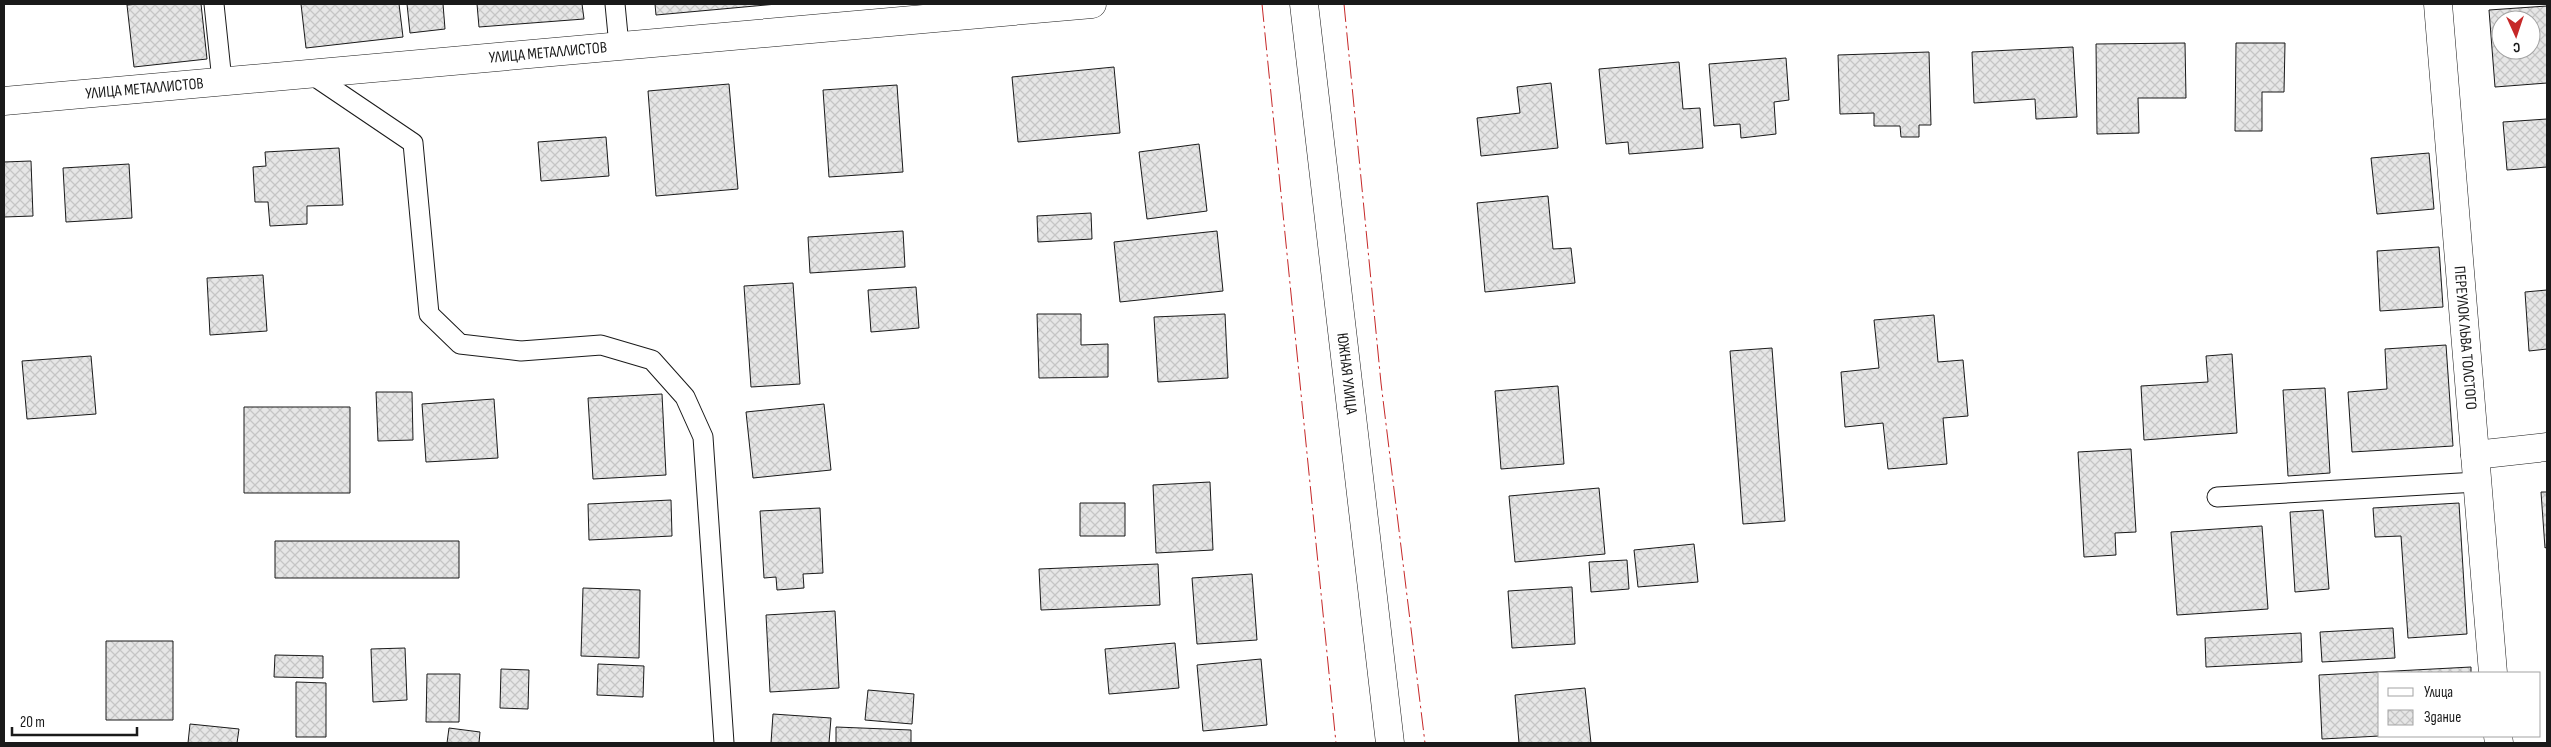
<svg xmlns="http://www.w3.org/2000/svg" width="2551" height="747" viewBox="0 0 2551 747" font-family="'Sofia Sans Condensed',sans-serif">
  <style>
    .building { fill: url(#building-cross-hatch); stroke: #1a1a1a; fill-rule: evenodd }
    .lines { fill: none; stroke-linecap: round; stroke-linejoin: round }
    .lane-casing { stroke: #1a1a1a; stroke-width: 21 }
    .street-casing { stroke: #1a1a1a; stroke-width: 29 }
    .lane { stroke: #fff; stroke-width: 19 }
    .street { stroke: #fff; stroke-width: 28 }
    .power { stroke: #c62828; stroke-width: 1; stroke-dasharray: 18 4 2.5 4; stroke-linecap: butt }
    .labels { text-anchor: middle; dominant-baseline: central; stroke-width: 4; stroke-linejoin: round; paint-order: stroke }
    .street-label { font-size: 16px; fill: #1a1a1a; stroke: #fff }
  </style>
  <defs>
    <pattern id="building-cross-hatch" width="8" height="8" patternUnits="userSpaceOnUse" patternTransform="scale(1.25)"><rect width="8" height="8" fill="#e6e6e6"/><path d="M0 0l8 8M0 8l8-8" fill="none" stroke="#c5c5c5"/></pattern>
  </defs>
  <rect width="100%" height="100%" fill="#fff"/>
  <!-- building -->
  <path class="building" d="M139 4H201L207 59 134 67 127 5Z
    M301 4H399L403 37 306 48Z
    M407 4H443L445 29 410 33Z
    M477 4H582L584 19 479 27Z
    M655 4H777L656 15Z
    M2547 6V83L2495 87 2489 10ZM2501 20H2531V50H2501Z
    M2185 43 2186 98H2138L2139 133 2097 134 2096 44Z
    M2236 43H2285L2284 92H2262V131H2235Z
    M2073 47 2077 117 2036 119 2035 99 1974 103 1972 52Z
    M1929 52 1931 125H1919V137H1901L1900 126H1874V113L1840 114 1838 55Z
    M1786 58 1789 100 1774 102 1776 134 1741 138 1740 124 1714 126 1709 64Z
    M1679 62 1683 109 1700 108 1703 148 1629 154 1628 142 1606 144 1599 69Z
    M1114 67 1120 133 1018 142 1012 77Z
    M1551 83 1558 148 1481 156 1477 118 1520 113 1517 87Z
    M729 84 738 189 656 196 648 91Z
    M897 85 903 172 829 177 823 90Z
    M2547 119V167L2507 170 2503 122Z
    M606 137 609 176 541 181 538 142Z
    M1199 144 1207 211 1147 219 1139 152Z
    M339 148 343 205 307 206V224L270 226 268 202H255L253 167 266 166 265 152Z
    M2429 153 2434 209 2377 214 2371 158Z
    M31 161 33 216 4 217V162Z
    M129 164 132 218 66 222 63 168Z
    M1548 196 1553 249 1571 248 1575 283 1485 292 1477 203Z
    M1091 213 1092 239 1038 242 1037 216Z
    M903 231 905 267 810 273 808 237Z
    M1217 231 1223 291 1120 302 1114 242Z
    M2439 247 2443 307 2380 311 2377 251Z
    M263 275 267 331 210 335 207 278Z
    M793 283 800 384 751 387 744 286Z
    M916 287 919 328 871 332 868 290Z
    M2547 290V349L2529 351 2525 292Z
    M1037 314H1081V345L1108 344V377L1039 378Z
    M1225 314 1228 378 1158 382 1154 317Z
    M1934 315 1938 362 1963 360 1968 416 1943 418 1947 464 1888 469 1883 423 1845 427 1841 372 1879 368 1874 320Z
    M2446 345 2453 446 2352 452 2348 392 2387 389 2385 349Z
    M1772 348 1785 521 1743 524 1730 351Z
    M2232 354 2237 433 2144 440 2141 386 2208 382 2206 356Z
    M91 356 96 414 27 419 22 361Z
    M1558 386 1564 464 1501 469 1495 391Z
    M2325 388 2330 473 2288 476 2283 390Z
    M376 392H412L413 440 378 441Z
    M662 394 666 475 593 479 588 398Z
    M494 399 498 458 426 462 422 404Z
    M824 404 831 470 753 478 746 412Z
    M244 407H350V493H244Z
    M2131 449 2136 532 2115 533 2116 555 2084 557 2078 452Z
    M1210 482 1213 550 1156 553 1153 485Z
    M1599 488 1605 554 1515 562 1509 496Z
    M2541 492H2547V547L2545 548Z
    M671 500 672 536 589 540 588 504Z
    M1080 503H1125V536H1080Z
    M2459 503 2467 634 2408 638 2401 536 2375 537 2373 508Z
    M820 508 823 573 803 574 804 588 777 590 776 577 764 578 760 511Z
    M2323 510 2329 589 2295 592 2290 512Z
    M2262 526 2268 609 2177 615 2171 532Z
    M275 541H459V578H275Z
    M1694 544 1698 582 1638 587 1634 550Z
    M1627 560 1629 589 1591 592 1589 562Z
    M1158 564 1160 605 1041 610 1039 569Z
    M1252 574 1257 640 1197 644 1192 578Z
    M1572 587 1575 644 1512 648 1508 591Z
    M583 588 640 590 639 658 581 656Z
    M835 611 839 688 770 692 766 615Z
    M2393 628 2395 658 2322 662 2320 632Z
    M2301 633 2302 662 2206 667 2205 638Z
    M106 641H173V720H106Z
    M1175 643 1179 688 1109 694 1105 649Z
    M405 648 407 700 373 702 371 649Z
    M275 655 323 656V678L274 677Z
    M1261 659 1267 725 1203 731 1197 665Z
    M598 664 644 666 643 697 597 695Z
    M2471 667V673H2380V736L2322 739 2319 675Z
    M501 669 529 670 528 709 500 708Z
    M427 674H460L459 722H426Z
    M296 682 326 683V737H296Z
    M1585 688 1591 743H1519L1515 695Z
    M868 690 914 694 912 724 865 720Z
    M773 714 831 718 829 743H771Z
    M190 724 239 729 237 743H188Z
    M836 727 911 730V743H836Z
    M449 728 480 732 479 743H447Z"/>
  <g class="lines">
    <defs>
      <path id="lane" d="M214 4 222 81
        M615 4 619 46
        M311 74 413 143 429 314 460 344 521 351 601 345 652 360 685 397 703 437 724 743
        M2217 497 2477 482"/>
      <g id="street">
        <path id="s1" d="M1304 4 1390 743"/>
        <path id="s2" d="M2438 4 2493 673"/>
        <path id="s3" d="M4 101 1092 4"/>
        <path d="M2475 455 2547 447"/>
        <path d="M2498 736 2499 743"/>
      </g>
    </defs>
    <!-- lane casing -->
    <use href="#lane" class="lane-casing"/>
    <!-- street casing -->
    <use href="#street" class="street-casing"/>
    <!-- lane -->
    <use href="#lane" class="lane"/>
    <!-- street -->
    <use href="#street" class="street"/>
    <!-- power -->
    <path class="power" d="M1262 4 1336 743
      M1344 4 1381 383 1425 743"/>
  </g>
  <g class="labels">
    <!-- street labels -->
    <g class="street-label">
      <text stroke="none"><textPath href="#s3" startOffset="546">УЛИЦА МЕТАЛЛИСТОВ</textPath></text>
      <text stroke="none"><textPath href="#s3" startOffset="141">УЛИЦА МЕТАЛЛИСТОВ</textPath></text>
      <text stroke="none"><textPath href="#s2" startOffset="335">ПЕРЕУЛОК ЛЬВА ТОЛСТОГО</textPath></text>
      <text stroke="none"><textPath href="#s1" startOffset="372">ЮЖНАЯ УЛИЦА</textPath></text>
    </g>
  </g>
  <!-- border -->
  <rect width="2551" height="747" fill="none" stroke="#1a1a1a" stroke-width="10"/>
  <!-- legend -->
  <rect x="2378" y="672" width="162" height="65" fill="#ffffff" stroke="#a3a3a3"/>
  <rect x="2388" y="688" width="25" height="8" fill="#ffffff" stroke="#a3a3a3"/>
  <text x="2424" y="697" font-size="15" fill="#1a1a1a">Улица</text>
  <rect x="2388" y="710" width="25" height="15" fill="url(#building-cross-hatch)" stroke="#a3a3a3"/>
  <text x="2424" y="722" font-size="15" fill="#1a1a1a">Здание</text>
  <!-- north arrow -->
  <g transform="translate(2516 35) rotate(177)"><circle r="24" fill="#ffffff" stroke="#a3a3a3"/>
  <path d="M0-4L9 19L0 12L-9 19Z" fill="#c62828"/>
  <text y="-8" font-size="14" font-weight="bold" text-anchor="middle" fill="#1a1a1a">С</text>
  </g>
  <!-- scale -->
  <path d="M12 727v8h125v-8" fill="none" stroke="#1a1a1a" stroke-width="2.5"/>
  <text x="20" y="727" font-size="15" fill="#1a1a1a" stroke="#ffffff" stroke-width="4" paint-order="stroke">20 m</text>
</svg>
